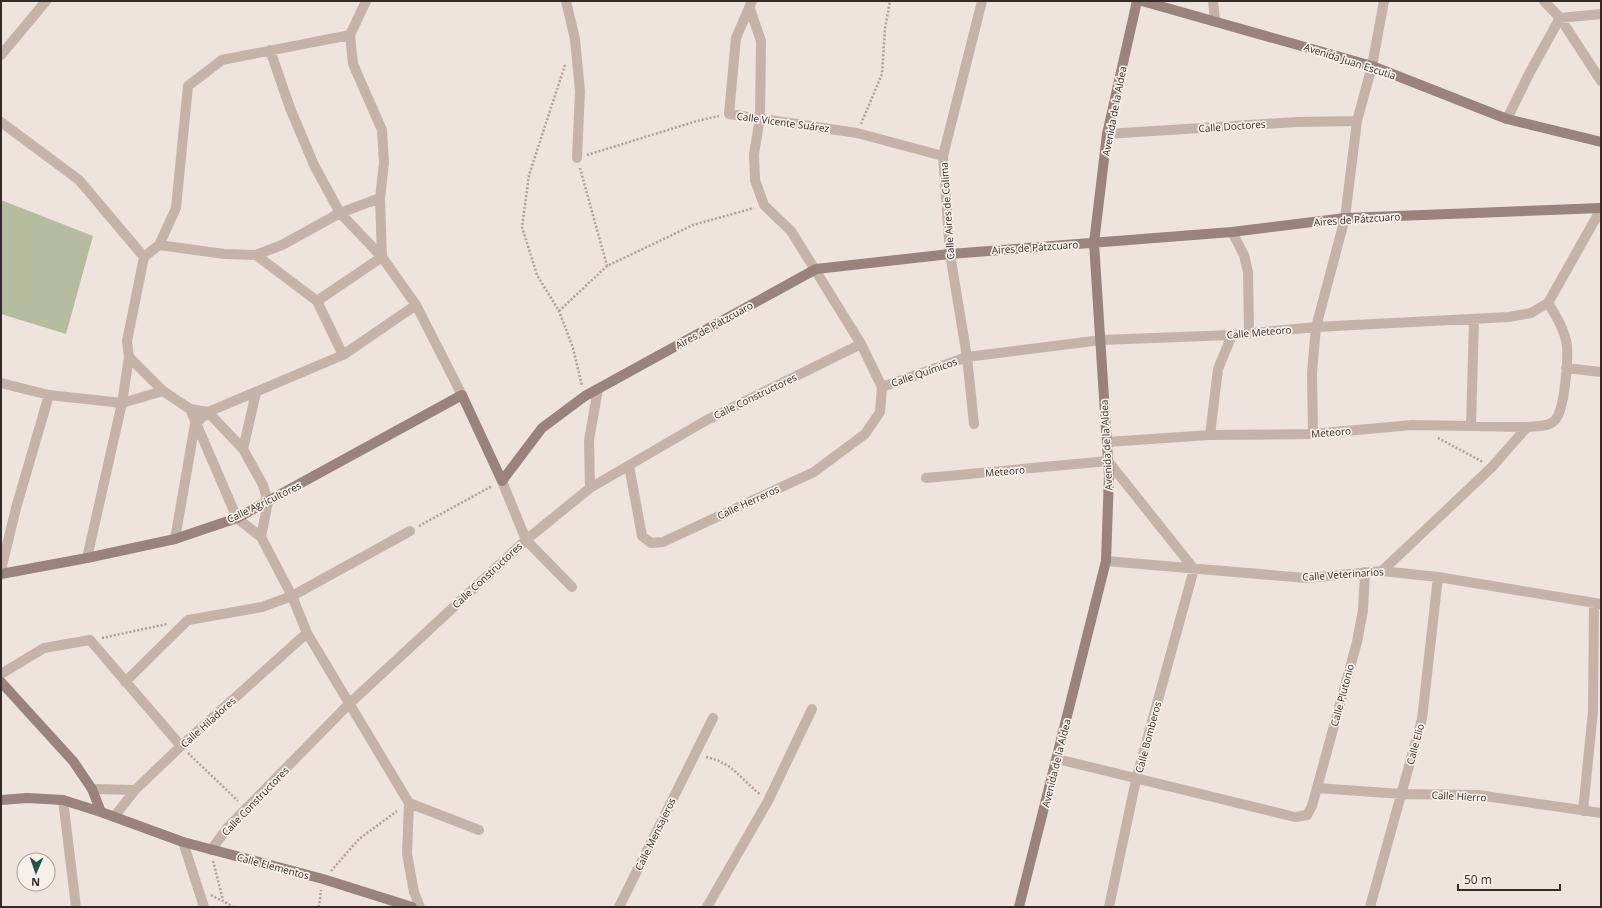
<svg xmlns="http://www.w3.org/2000/svg" width="1602" height="908" viewBox="0 0 1602 908" font-family="'Open Sans',sans-serif">
  <style>
    .green { fill: #b6bc9f }
    .lines { fill: none; stroke-linecap: round; stroke-linejoin: round }
    .path { stroke: #b19d95; stroke-width: 2.5; stroke-dasharray: 2 2; stroke-linecap: butt }
    .street { stroke: #c5b3aa; stroke-width: 10 }
    .secondary { stroke: #99837c; stroke-width: 10 }
    .labels { text-anchor: middle; dominant-baseline: central; stroke-width: 3.5; stroke-linejoin: round; paint-order: stroke }
    .street-label { font-size: 10px; fill: #342b29; stroke: #f7efe9 }
  </style>
  <rect width="100%" height="100%" fill="#efe4dd"/>
  <!-- green -->
  <path class="green" d="M1 200 93 236 66 334 1 314Z"/>
  <g class="lines">
    <!-- path -->
    <path class="path" d="M565 65 529 175 522 227 537 275 559 311 573 348 582 386
      M861 124 882 74 885 28 890 1
      M587 155 697 121 719 116
      M580 168 607 266
      M559 311 607 266 693 225 754 208
      M1438 438 1483 462
      M419 526 492 486
      M102 638 167 624
      M188 753 238 801
      M706 757C734 763 739 778 760 794
      M213 861 223 900
      M331 871 359 839 397 811
      M211 895 234 907
      M319 907 321 890"/>
    <!-- street -->
    <path class="street" d="M566 1 575 39 580 91 577 158
      M752 1 736 38 729 114 857 133 943 156
      M1213 1 1215 20
      M1544 1 1560 18 1601 81
      M350 35 353 64 382 130 384 163 380 198 382 257 416 305 462 395
      M350 35 366 1
      M270 50 290 108 314 165 340 213 382 257 317 301
      M1 55 46 1
      M1507 119 1530 72 1560 18 1601 14
      M1 122 79 180 144 257
      M1107 134 1297 122 1357 121
      M1232 232 1244 255 1248 272 1249 333
      M159 245 224 254 256 255 282 245 340 213 380 198
      M256 255 317 301 343 355
      M129 357 163 391 190 409 208 412 243 449 263 485 268 502 261 537
      M1566 368 1601 372
      M1 383 49 395 122 403 163 391
      M882 387 967 357 1101 340 1232 335 1316 327 1509 317 1531 313 1548 303
      M190 409 237 518 261 537 292 596 307 633 409 803 407 854 414 892 420 907
      M974 424 967 357 950 254 943 156 982 1
      M1471 426 1474 320
      M1313 434 1312 373 1316 327 1345 218 1357 121 1372 66 1384 1
      M1210 435 1218 369 1232 335
      M1107 442 1210 435 1313 434 1412 425 1527 427C1535 426 1548 427 1554 421 1565 412 1568 360 1567 346 1565 330 1556 316 1548 303L1601 209
      M243 449 256 393
      M629 466 642 536 651 543 663 542 814 472 865 434 880 412 882 387 861 344 791 231 764 205 755 180 754 154 760 118 761 41 750 9
      M926 478 1108 461 1194 569 1136 780 1109 907
      M502 481 526 540 572 587
      M590 488 589 440 598 389
      M175 539 195 424 208 412 343 355 416 305
      M87 558 122 403 129 357 127 341 144 257 159 245 176 208 188 86 222 60 350 35
      M1106 561 1306 578 1382 571 1438 577 1601 604
      M1 570 16 508 49 395
      M1382 571 1492 467 1527 427
      M1 674 44 648 90 640 181 746
      M125 682 188 620 262 607 292 596 410 531
      M1057 759 1295 817 1307 815 1312 806 1357 642 1363 610 1365 572
      M1317 788 1402 794 1478 795 1601 813
      M92 789 135 790
      M63 800 76 907
      M409 803 479 830
      M1583 811 1593 711 1594 603
      M114 817 135 790 181 746 307 633
      M183 842 204 907
      M211 850 228 827 349 704 526 540 590 488 705 421 861 344
      M619 907 713 718
      M707 907 768 801 812 709
      M1370 907 1422 719 1438 577"/>
    <!-- secondary -->
    <path class="secondary" d="M1142 1 1372 66 1507 119 1601 142
      M1 574 87 558 175 539 237 518 462 395 502 481 542 428 585 396 816 269 950 254 1232 232 1345 218 1601 208
      M1 682 73 761 92 789 101 812
      M1 800 27 798 63 800 101 812 183 842 323 879 412 907
      M1019 907 1106 561 1109 475 1094 243 1107 134 1137 1"/>
  </g>
  <g class="labels">
    <!-- street labels -->
    <g class="street-label">
      <text transform="translate(1350 61) rotate(18)">Avenida Juan Escutia</text>
      <text transform="translate(1114 111) rotate(-79)">Avenida de la Aldea</text>
      <text transform="translate(783 122) rotate(8)">Calle Vicente Suárez</text>
      <text transform="translate(1232 126) rotate(-4)">Calle Doctores</text>
      <text transform="translate(947 211) rotate(-94)">Calle Aires de Colima</text>
      <text transform="translate(1357 219) rotate(-4)">Aires de Pátzcuaro</text>
      <text transform="translate(1035 247) rotate(-4)">Aires de Pátzcuaro</text>
      <text transform="translate(714 325) rotate(-29)">Aires de Pátzcuaro</text>
      <text transform="translate(1259 332) rotate(-5)">Calle Meteoro</text>
      <text transform="translate(924 372) rotate(-19)">Calle Químicos</text>
      <text transform="translate(755 396) rotate(-26)">Calle Constructores</text>
      <text transform="translate(1331 432) rotate(-5)">Meteoro</text>
      <text transform="translate(1106 445) rotate(-93)">Avenida de la Aldea</text>
      <text transform="translate(1005 471) rotate(-5)">Meteoro</text>
      <text transform="translate(264 502) rotate(-26)">Calle Agricultores</text>
      <text transform="translate(748 502) rotate(-25)">Calle Herreros</text>
      <text transform="translate(1343 574) rotate(-4)">Calle Veterinarios</text>
      <text transform="translate(487 575) rotate(-43)">Calle Constructores</text>
      <text transform="translate(1342 695) rotate(-75)">Calle Plutonio</text>
      <text transform="translate(208 722) rotate(-42)">Calle Hiladores</text>
      <text transform="translate(1148 737) rotate(-75)">Calle Bomberos</text>
      <text transform="translate(1415 744) rotate(-75)">Calle Elio</text>
      <text transform="translate(1056 763) rotate(-76)">Avenida de la Aldea</text>
      <text transform="translate(1459 796) rotate(3)">Calle Hierro</text>
      <text transform="translate(255 801) rotate(-46)">Calle Constructores</text>
      <text transform="translate(655 834) rotate(-64)">Calle Mensajeros</text>
      <text transform="translate(273 866) rotate(15)">Calle Elementos</text>
    </g>
  </g>
  <!-- border -->
  <rect width="1602" height="908" fill="none" stroke="#342b29" stroke-width="4"/>
  <!-- north arrow -->
  <g transform="translate(36 872) rotate(182)"><circle r="19" fill="#f7efe9" stroke="#a9a19c"/>
  <path d="M0-3L7 15L0 10L-7 15Z" fill="#24504d"/>
  <text y="-6" font-size="11" font-weight="bold" text-anchor="middle" fill="#342b29">N</text>
  </g>
  <!-- scale -->
  <path d="M1458 884v6h102v-6" fill="none" stroke="#342b29" stroke-width="2"/>
  <text x="1464" y="884" font-size="12" fill="#342b29" stroke="#f7efe9" stroke-width="3" paint-order="stroke">50 m</text>
</svg>
